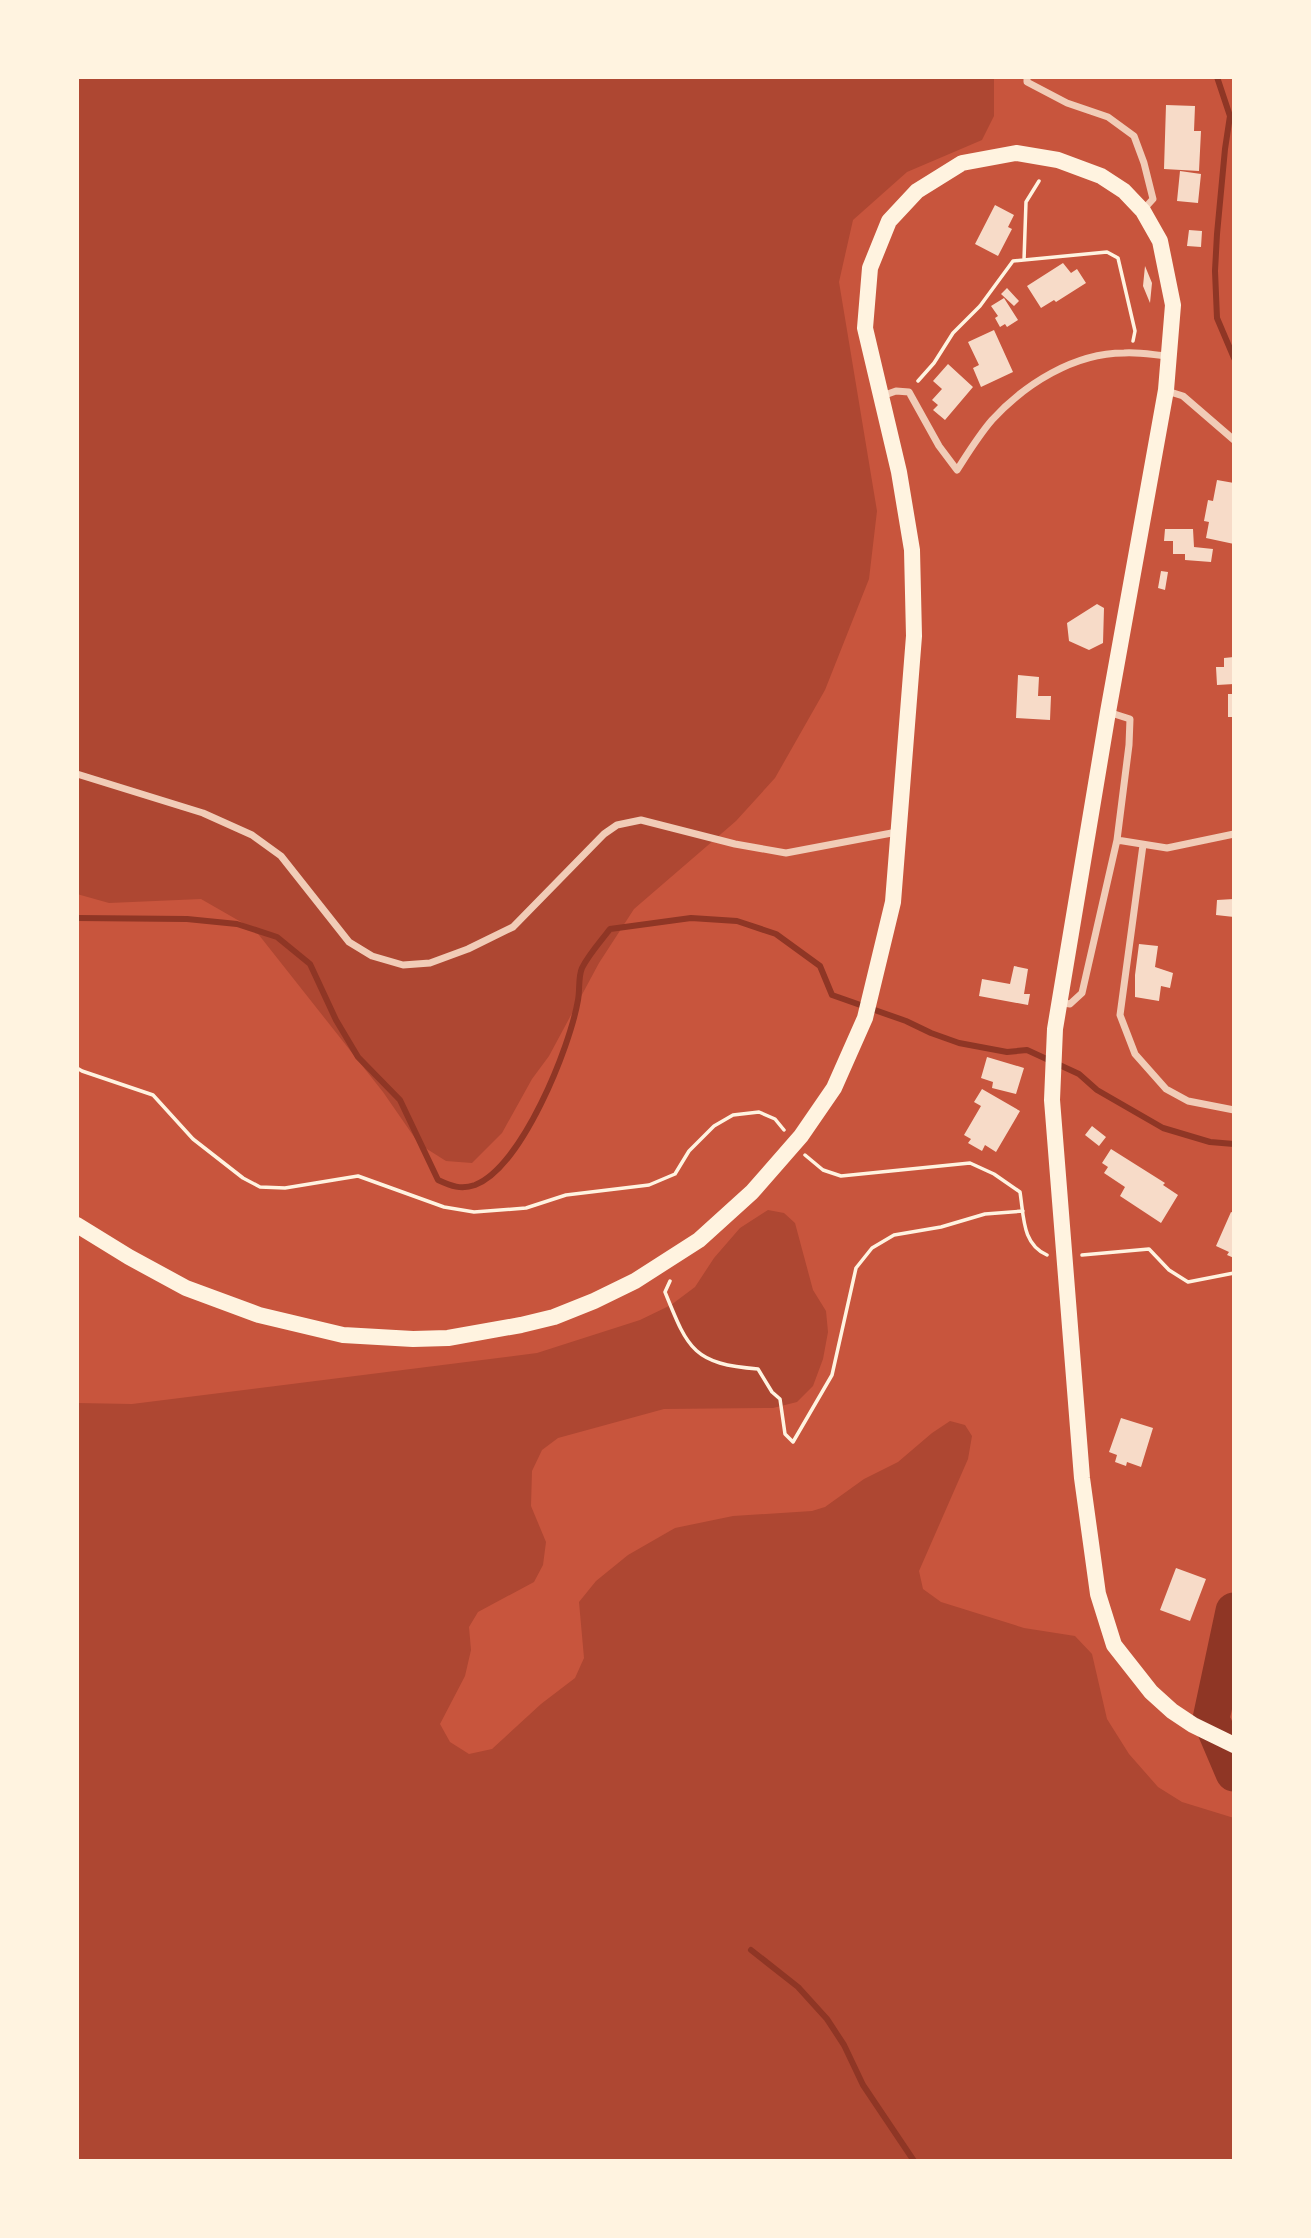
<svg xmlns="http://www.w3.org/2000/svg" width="1311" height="2238" viewBox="0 0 1311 2238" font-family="Barlow,sans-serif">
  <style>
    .green { fill: #ae4732 }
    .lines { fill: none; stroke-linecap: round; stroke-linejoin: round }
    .stream { stroke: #8f3625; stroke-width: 6 }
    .river { stroke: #8f3625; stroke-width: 37 }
    .building { fill: #f7dbc8 }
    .path { stroke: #fff3e0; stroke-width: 3.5 }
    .minor { stroke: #f1ccb7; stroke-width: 7 }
    .trunk { stroke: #fff3e0; stroke-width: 16 }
  </style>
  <rect width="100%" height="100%" fill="#c8553d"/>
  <!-- green -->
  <path class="green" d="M77 77H994V116L982 140 907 172 853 220 839 282 877 511 869 579 825 690 775 778 736 821 634 909 599 963 549 1056 532 1079 502 1133 472 1163 446 1161 419 1144 383 1092 255 930 201 899 109 903 77 894Z
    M768 1210 784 1213 795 1223 813 1290 826 1311 828 1332 823 1359 813 1386 797 1402 773 1408 664 1409 558 1438 542 1450 532 1471 531 1506 546 1542 543 1565 534 1582 478 1612 469 1627 471 1650 465 1676 440 1724 450 1742 469 1754 492 1749 541 1704 575 1678 584 1658 579 1602 596 1581 628 1555 675 1528 733 1516 812 1511 825 1507 864 1479 898 1462 932 1433 950 1421 965 1425 972 1436 968 1459 919 1571 923 1589 941 1602 1024 1628 1075 1636 1092 1654 1107 1719 1129 1754 1158 1787 1182 1802 1234 1818V2161H77V1403L132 1404 537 1353 640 1320 671 1305 695 1287 714 1258 740 1228Z"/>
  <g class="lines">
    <!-- stream -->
    <path class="stream" d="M1217 77 1230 116 1225 149 1217 234 1215 271 1217 318 1234 358
      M77 918 187 919 237 924 277 937 310 964 336 1020 358 1057 400 1100 438 1180C451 1186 461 1190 475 1185 522 1167 570 1047 578 1000 580 990 578 977 582 968 589 954 601 941 610 929L691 918 737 921 776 934 820 966 832 995 906 1021 931 1033 959 1043 1007 1052 1027 1050 1079 1074 1097 1090 1163 1128 1210 1142 1234 1144
      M751 1950 798 1987 827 2019 844 2045 863 2085 914 2161"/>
    <!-- river -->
    <path class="river" d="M1234 1611 1211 1719 1234 1773"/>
  </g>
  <!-- building -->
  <path class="building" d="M1166 105 1195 106 1194 131H1201L1199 171 1164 169Z
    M1180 171 1201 174 1198 203 1177 201Z
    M995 205 1014 215 1008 227 1012 229 998 256 975 244Z
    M1189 230 1202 231 1201 247 1187 246Z
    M1063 263 1071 273 1077 269 1086 283 1056 302 1054 300 1041 308 1027 286Z
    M1145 266 1152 283 1150 303 1143 286Z
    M1007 288 1019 301 1014 306 1001 294Z
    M1004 298 1018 320 1007 327 1005 324 1000 327 995 318 998 316 991 306Z
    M994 330 1013 372 981 387 973 368 979 365 968 342Z
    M948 364 973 387 945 420 933 410 938 405 932 400 942 389 933 381Z
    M1217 480 1234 483V544L1206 538 1209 522 1204 521 1208 500 1213 501Z
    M1165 529H1193L1194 547 1213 549 1211 562 1185 560V554H1173V541H1164Z
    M1161 571 1168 572 1165 590 1158 588Z
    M1097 604 1104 608 1103 643 1089 650 1069 641 1067 623Z
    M1234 657V684L1217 685 1216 667H1224V658Z
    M1018 675 1039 677 1038 696H1051L1050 720 1016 718Z
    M1228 694H1234V717H1228Z
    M1234 899V917L1216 915 1217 900Z
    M1139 944 1158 946 1155 967 1173 973 1170 988 1161 986 1159 1001 1135 997V975Z
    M1014 966 1028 969 1024 994H1030L1028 1005 979 996 982 979 1010 984Z
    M987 1057 1024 1068 1016 1094 992 1088 993 1082 981 1078Z
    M982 1089 1020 1111 996 1152 985 1145 982 1151 968 1143 971 1139 964 1135 981 1106 974 1102Z
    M1092 1126 1106 1137 1099 1146 1085 1135Z
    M1111 1149 1165 1183 1163 1185 1178 1195 1161 1223 1120 1196 1125 1187 1104 1173 1108 1167 1102 1163Z
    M1231 1212 1234 1213V1258L1227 1255 1229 1252 1216 1246Z
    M1121 1418 1153 1428 1141 1467 1127 1462 1126 1466 1115 1462 1117 1455 1109 1452Z
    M1176 1568 1206 1579 1190 1621 1160 1610Z"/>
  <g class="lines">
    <!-- path -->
    <path class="path" d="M1024 260 1026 202 1039 181
      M918 381 934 363 953 333 980 306 1013 261 1107 252 1118 258 1135 331 1133 341
      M77 1068 82 1071 153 1095 193 1139 243 1178 260 1187 285 1188 358 1176 444 1207 474 1212 526 1208 566 1195 649 1185 675 1174 689 1151 714 1126 733 1115 759 1112 775 1119 784 1130
      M805 1155 823 1170 841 1176 970 1163 994 1174 1020 1192C1024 1217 1022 1244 1047 1255
      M1082 1255 1149 1249 1169 1270 1188 1282 1234 1273
      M670 1281 665 1292C688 1349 693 1364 758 1369L772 1392 780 1399 785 1434 793 1442 832 1375 856 1268 872 1248 894 1235 941 1227 985 1214 1023 1211"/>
    <!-- minor -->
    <path class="minor" d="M1027 77V82L1067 103 1108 117 1134 136 1144 163 1153 199 1143 210
      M1167 391 1183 396 1234 440
      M882 396 896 391 909 392 939 446 957 470C968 453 979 435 992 420 1025 384 1074 353 1124 353 1139 352 1154 355 1168 356
      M1108 712 1130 719 1129 745 1117 840 1167 848 1234 834
      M77 774 203 813 252 835 281 856 349 942 372 956 403 965 430 963 468 949 513 927 604 834 617 825 641 820 735 844 786 853 897 832
      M1143 845 1120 1015 1135 1054 1166 1089 1188 1101 1234 1110
      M1058 1002 1070 1004 1082 993 1117 840"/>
    <!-- trunk -->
    <path class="trunk" d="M77 1225 129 1257 186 1288 259 1315 343 1335 413 1339 448 1338 521 1325 554 1317 594 1301 635 1281 699 1240 752 1192 801 1136 834 1088 865 1018 893 902 914 636 912 550 899 472 865 328 870 268 889 221 917 191 962 163 1016 153 1058 160 1101 176 1124 191 1143 211 1160 241 1173 305 1166 390 1108 712 1055 1029 1052 1100 1082 1478 1098 1594 1114 1645 1151 1692 1172 1711 1193 1725 1234 1745"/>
  </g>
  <!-- border -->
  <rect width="1311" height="2238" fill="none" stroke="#fff3e0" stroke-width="158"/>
</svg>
